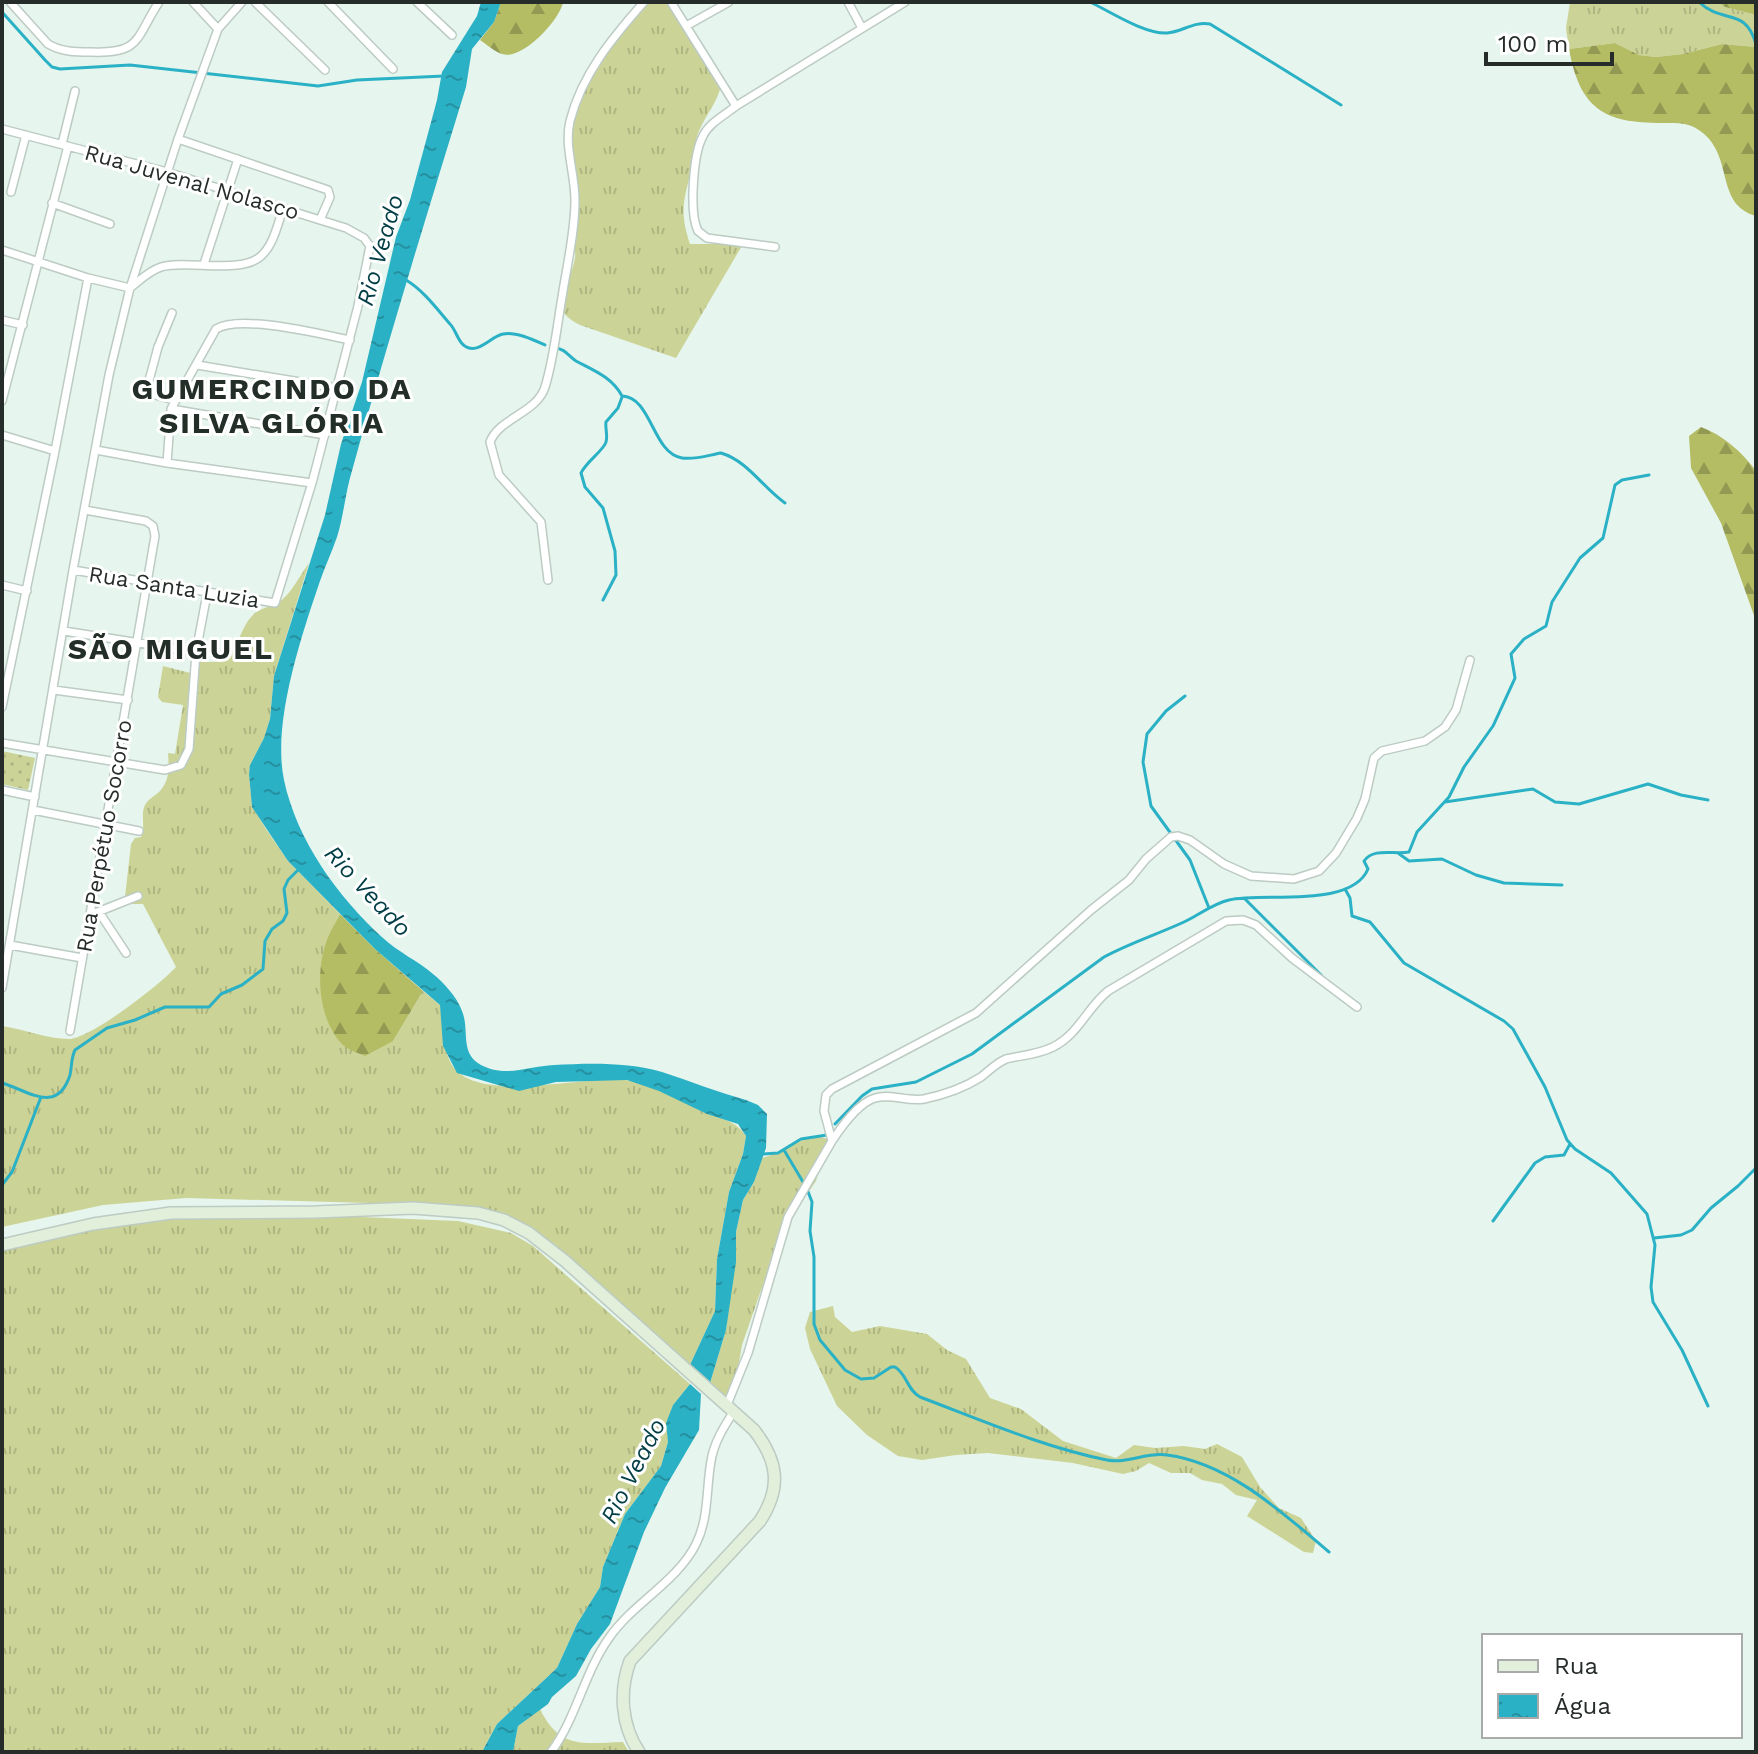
<svg xmlns="http://www.w3.org/2000/svg" width="1758" height="1754" viewBox="0 0 1758 1754" font-family="'Work Sans',sans-serif">
  <style>
    .grass { fill: url(#grass-tufts) }
    .forest { fill: url(#forest-firs) }
    .park { fill: url(#park-dots) }
    .water { fill: url(#water-ripples) }
    .lines { fill: none; stroke-linecap: round; stroke-linejoin: round }
    .stream { stroke: #2bb1c5; stroke-width: 3 }
    .minor-casing { stroke: #bccbc3; stroke-width: 10 }
    .secondary-casing { stroke: #bccbc3; stroke-width: 14 }
    .minor { stroke: #fff; stroke-width: 7 }
    .secondary { stroke: #e1efdb; stroke-width: 11 }
    .labels { text-anchor: middle; dominant-baseline: central; stroke-width: 6; stroke-linejoin: round; paint-order: stroke }
    .street-label { font-size: 22px; fill: #262c29; stroke: #fff }
    .water-label { font-size: 24px; font-style: italic; fill: #023e46; stroke: #fff }
    .district-label { font-size: 30px; font-weight: bold; letter-spacing: 2px; fill: #232e28; stroke: #fff }
  </style>
  <defs>
    <pattern id="grass-tufts" width="24" height="20" patternUnits="userSpaceOnUse" patternTransform="scale(2)"><rect width="24" height="20" fill="#ccd396"/><path d="M3 7l-1-3M5 7V3M7 7l1-3M15 17l-1-3M17 17v-4M19 17l1-3" fill="none" stroke="#afb581"/></pattern>
    <pattern id="forest-firs" width="22" height="20" patternUnits="userSpaceOnUse" patternTransform="scale(2)"><rect width="22" height="20" fill="#b4bc64"/><path d="M5 1l3.5 6h-7zM16 11l3.5 6h-7z" fill="#929952"/></pattern>
    <pattern id="park-dots" width="8" height="8" patternUnits="userSpaceOnUse" patternTransform="scale(2)"><rect width="8" height="8" fill="#ccd396"/><path d="M2 2h.1M6 6h.1" fill="none" stroke="#afb581" stroke-width="1.8" stroke-linecap="round"/></pattern>
    <pattern id="water-ripples" width="26" height="14" patternUnits="userSpaceOnUse" patternTransform="scale(2)"><rect width="26" height="14" fill="#2bb1c5"/><path d="M2 4q2-2 4 0t4 0M15 11q2-2 4 0t4 0" fill="none" stroke="#2590a0"/></pattern>
  </defs>
  <rect width="100%" height="100%" fill="#e6f5ed"/>
  <!-- grass -->
  <path class="grass" d="M639 2H668L721 86C716 105 706 114 699 131 694 142 696 152 693 163 685 198 678 208 690 244H743L676 358 580 325C542 306 571 286 575 258 576 249 573 242 572 234 570 218 574 201 573 185 571 172 567 161 566 148 564 110 614 31 639 2Z
    M1570 2H1717L1725 7 1756 15V47L1722 44 1683 54 1656 57 1639 55 1615 43 1569 49 1566 28Z
    M309 563 274 676 270 719 264 738 250 765 249 774 252 806 266 829 288 861 340 914C318 955 317 988 332 1031L393 1041 423 991 440 1005C443 1024 442 1056 456 1070 486 1102 583 1076 625 1080 650 1083 677 1098 699 1110 717 1119 734 1118 746 1136L743 1154 729 1192 717 1259 715 1311 690 1365 581 1270 556 1245 516 1220 404 1204 186 1198 103 1205 2 1227V1026C23 1029 48 1039 69 1039 90 1039 161 984 176 967L143 904H126L125 897 131 844 135 838 141 837C146 826 140 815 145 805 148 799 155 796 160 791 170 780 169 767 168 753L175 754 183 705 162 702 158 697 163 666 198 675 200 661C242 669 233 632 255 613 263 607 275 606 283 599 293 590 301 574 309 563Z
    M817 1136 828 1139 816 1181 787 1223 760 1293 742 1345 732 1403 710 1383 726 1330 736 1232 743 1200 754 1182 762 1158C782 1153 798 1139 817 1136Z
    M265 1213 458 1221 511 1233 533 1246 690 1384 673 1405 667 1422 668 1442 661 1466 625 1514 603 1567 600 1587 577 1624 557 1668 497 1724 482 1752H2V1242L92 1221Z
    M833 1306 835 1317 852 1332 880 1326 927 1334 947 1350 966 1359 990 1398 1021 1409 1063 1441 1116 1458 1134 1445 1155 1448 1184 1446 1205 1449 1217 1444 1242 1457 1260 1487 1279 1508 1301 1518 1316 1541 1313 1553 1304 1552 1247 1516 1257 1500 1236 1495 1222 1484 1202 1480 1190 1473H1171L1149 1463 1136 1471 1123 1474 1073 1463 988 1453 956 1455 922 1460 898 1456 867 1435 837 1406 810 1349 805 1328 810 1312Z
    M540 1709C560 1750 583 1743 623 1742L629 1752H513L518 1726Z"/>
  <!-- forest -->
  <path class="forest" d="M501 2H563C560 20 522 61 502 54 495 52 486 44 480 40L494 22Z
    M1717 2H1756V15L1725 7Z
    M1615 43 1639 55 1656 57 1683 54 1722 44 1756 47V216C1715 204 1734 159 1703 133 1690 122 1678 123 1662 123 1604 123 1580 109 1569 49Z
    M1701 427C1723 435 1742 452 1756 471V621L1721 523 1691 468 1689 436Z
    M340 914 375 949 423 991 393 1041 365 1056C358 1053 349 1050 343 1045 319 1022 315 973 326 943 329 933 335 924 340 914Z"/>
  <!-- park -->
  <path class="park" d="M2 751 35 758 28 790 2 784Z"/>
  <!-- water -->
  <path class="water" d="M481 2H501L494 22 472 49 466 87C426 217 386 347 350 478 345 497 343 518 337 537 332 552 325 566 320 581 301 637 272 723 284 780 297 841 338 897 383 938 398 952 418 961 433 974 444 983 457 997 462 1011 470 1030 459 1053 481 1065 506 1078 529 1066 554 1065 589 1063 628 1062 662 1072 690 1081 717 1092 746 1100L758 1105 767 1114 766 1148 754 1182 743 1200 736 1232V1262L726 1330 710 1383 690 1365 715 1311 717 1259 729 1192 743 1154 746 1136 738 1124 707 1114 659 1091 627 1080 556 1082 519 1091 457 1073 443 1046 440 1005 375 949 288 861 252 807 249 774 250 765 264 738 270 719 274 676 325 515 341 444 362 382 396 237 410 200 437 100 442 72 477 16Z
    M690 1384 701 1394 699 1430 665 1488 644 1532 610 1624 591 1649 576 1676 552 1697 548 1704 518 1726 513 1752H482L497 1724 557 1668 577 1624 600 1587 603 1567 625 1514 661 1466 668 1442 666 1423 673 1405Z"/>
  <g class="lines">
    <!-- stream -->
    <path class="stream" d="M1090 2C1111 12 1144 34 1167 33 1182 32 1194 21 1210 24L1341 105
      M1699 2C1723 25 1745 6 1756 44
      M2 12 45 60 52 67 60 69 130 65 318 86 357 80 444 76
      M406 280C423 290 437 309 450 324 457 331 458 345 469 348 481 351 492 336 503 334 515 331 534 340 545 345
      M555 348C566 349 568 356 576 361 593 370 612 377 622 396 652 397 652 453 682 458 695 460 709 455 721 453 748 461 763 488 785 503
      M603 600 616 575 615 551 603 508 585 487 581 473C586 462 604 450 606 442 608 436 605 428 606 422L618 408 622 397
      M1185 696 1166 711 1147 734 1143 762 1151 806 1190 860 1209 908
      M1445 802 1533 789 1555 802 1579 804 1648 784 1681 795 1708 800
      M1398 853 1409 861 1442 859 1476 875 1504 883 1562 885
      M1345 889 1350 898 1352 916 1370 922 1404 963 1504 1021 1513 1029 1545 1087 1567 1140 1575 1149 1611 1173 1647 1214 1655 1245 1651 1287 1653 1302 1682 1350 1708 1406
      M1245 899 1321 975
      M2 1083C29 1091 57 1115 70 1075 72 1066 71 1058 75 1050L107 1028 135 1020 165 1007H209L221 994 242 985 263 969 265 941 272 929 283 921 287 913 284 889 288 880 298 870
      M835 1124 862 1096 872 1089 916 1082 972 1054 1104 957C1130 943 1158 934 1184 922 1199 915 1212 904 1229 900 1264 892 1351 909 1368 869L1364 861C1374 847 1394 855 1409 852L1417 832 1449 797 1464 767 1493 726 1515 678 1511 654 1524 639 1546 626 1552 602 1580 558 1603 538 1615 485 1622 480 1649 475
      M784 1150 803 1182
      M763 1154 778 1153 801 1139 827 1135
      M2 1185 12 1172 41 1097
      M807 1189 812 1202 810 1231 814 1257V1324L820 1340 845 1370 861 1379 874 1378 891 1367H895C907 1374 907 1390 920 1397 981 1420 1043 1447 1107 1460 1127 1464 1146 1452 1167 1455 1229 1463 1283 1513 1329 1552
      M1493 1221 1535 1163 1545 1157 1564 1155 1570 1144
      M1654 1238 1681 1235 1692 1230 1711 1208 1738 1186 1756 1168"/>
    <defs>
      <path id="minor" d="M10 2 48 44C62 52 75 52 91 52 141 54 135 39 159 2
        M193 2 218 29
        M255 2 325 70
        M328 2 393 69
        M417 2 452 35
        M671 2 736 106
        M848 2 862 28
        M688 25 729 2
        M2 129 167 172 320 220 346 228 364 238 370 246 358 306 312 483 275 603 73 570
        M178 139 328 190 330 197 320 220
        M62 144 75 91
        M11 192 26 135
        M52 203 110 224
        M775 247 707 238 698 231C689 213 693 154 703 136 709 123 725 115 736 106L905 2
        M2 250 88 278 130 288C140 280 149 271 161 267 188 259 244 276 263 254 274 243 278 223 283 209
        M204 264 238 159
        M172 313 158 347 147 388 152 394 174 400
        M2 320 23 325
        M197 365 337 388
        M2 401 68 146
        M171 409 325 435
        M2 435 55 451
        M96 450 167 463 312 483
        M167 463 171 409 216 329C241 314 320 334 350 340
        M548 580 541 522 499 475 490 442C499 418 537 413 545 387 554 358 557 326 562 297 567 265 575 232 575 200 575 174 564 146 570 121 582 74 613 37 644 2
        M2 585 27 591
        M64 631 196 652
        M54 690 128 700
        M2 707 55 451 88 278
        M2 743 165 770 181 765 189 749 196 652 207 594
        M2 790 35 797
        M33 810 139 831
        M99 912 126 953
        M90 915 138 896
        M10 945 82 958
        M2 988 73 570 109 375 130 288 178 139 218 29 242 2
        M70 1031 155 536 153 526 146 521 85 510
        M832 1141C842 1126 858 1103 875 1098 891 1093 907 1102 924 1099 943 1095 964 1088 981 1077 989 1071 996 1063 1006 1059 1022 1055 1037 1055 1053 1047 1078 1035 1087 1008 1108 991L1226 921 1243 920 1256 925 1292 958 1357 1007
        M727 1405 748 1353 788 1217 832 1141 824 1111 826 1095 832 1089 976 1013 1091 910 1129 880 1146 859 1171 837 1178 836 1190 840 1224 864 1251 876 1294 879 1319 871 1336 853 1357 818 1365 799 1374 758 1382 751 1425 741 1445 727 1456 710 1470 660
        M551 1752C577 1717 584 1673 609 1638 633 1603 677 1582 696 1544 709 1518 706 1489 711 1461 714 1442 724 1427 734 1411"/>
      <path id="secondary" d="M2 1245 93 1224 171 1213 316 1212 413 1208 478 1213 504 1220 529 1233 565 1261 754 1430C778 1461 782 1487 760 1521L630 1661C619 1691 621 1725 639 1752"/>
    </defs>
    <!-- minor casing -->
    <use href="#minor" class="minor-casing"/>
    <!-- secondary casing -->
    <use href="#secondary" class="secondary-casing"/>
    <!-- minor -->
    <use href="#minor" class="minor"/>
    <!-- secondary -->
    <use href="#secondary" class="secondary"/>
  </g>
  <g class="labels">
    <!-- street labels -->
    <g class="street-label">
      <text transform="translate(192 182) rotate(16)">Rua Juvenal Nolasco</text>
      <text transform="translate(174 587) rotate(9)">Rua Santa Luzia</text>
      <text transform="translate(104 836) rotate(-80)">Rua Perpétuo Socorro</text>
    </g>
    <!-- water labels -->
    <g class="water-label">
      <text transform="translate(380 250) rotate(-74)">Rio Veado</text>
      <text transform="translate(368 891) rotate(47)">Rio Veado</text>
      <text transform="translate(633 1471) rotate(-63)">Rio Veado</text>
    </g>
    <!-- district labels -->
    <g class="district-label">
      <text x="272" y="388">GUMERCINDO DA<tspan x="272" dy="34">SILVA GLÓRIA</tspan></text>
      <text x="171" y="648">SÃO MIGUEL</text>
    </g>
  </g>
  <!-- border -->
  <rect width="1758" height="1754" fill="none" stroke="#262c29" stroke-width="8"/>
  <!-- legend -->
  <rect x="1482" y="1634" width="260" height="104" fill="#ffffff" stroke="#a8aba9" stroke-width="2"/>
  <rect x="1498" y="1660" width="40" height="12" fill="#e1efdb" stroke="#a8aba9" stroke-width="2"/>
  <text x="1554" y="1674" font-size="24" fill="#262c29">Rua</text>
  <rect x="1498" y="1694" width="40" height="24" fill="url(#water-ripples)" stroke="#a8aba9" stroke-width="2"/>
  <text x="1554" y="1714" font-size="24" fill="#262c29">Água</text>
  <!-- scale -->
  <path d="M1486 52v12h126v-12" fill="none" stroke="#262c29" stroke-width="4"/>
  <text x="1498" y="52" font-size="24" fill="#262c29" stroke="#ffffff" stroke-width="6" paint-order="stroke">100 m</text>
</svg>
